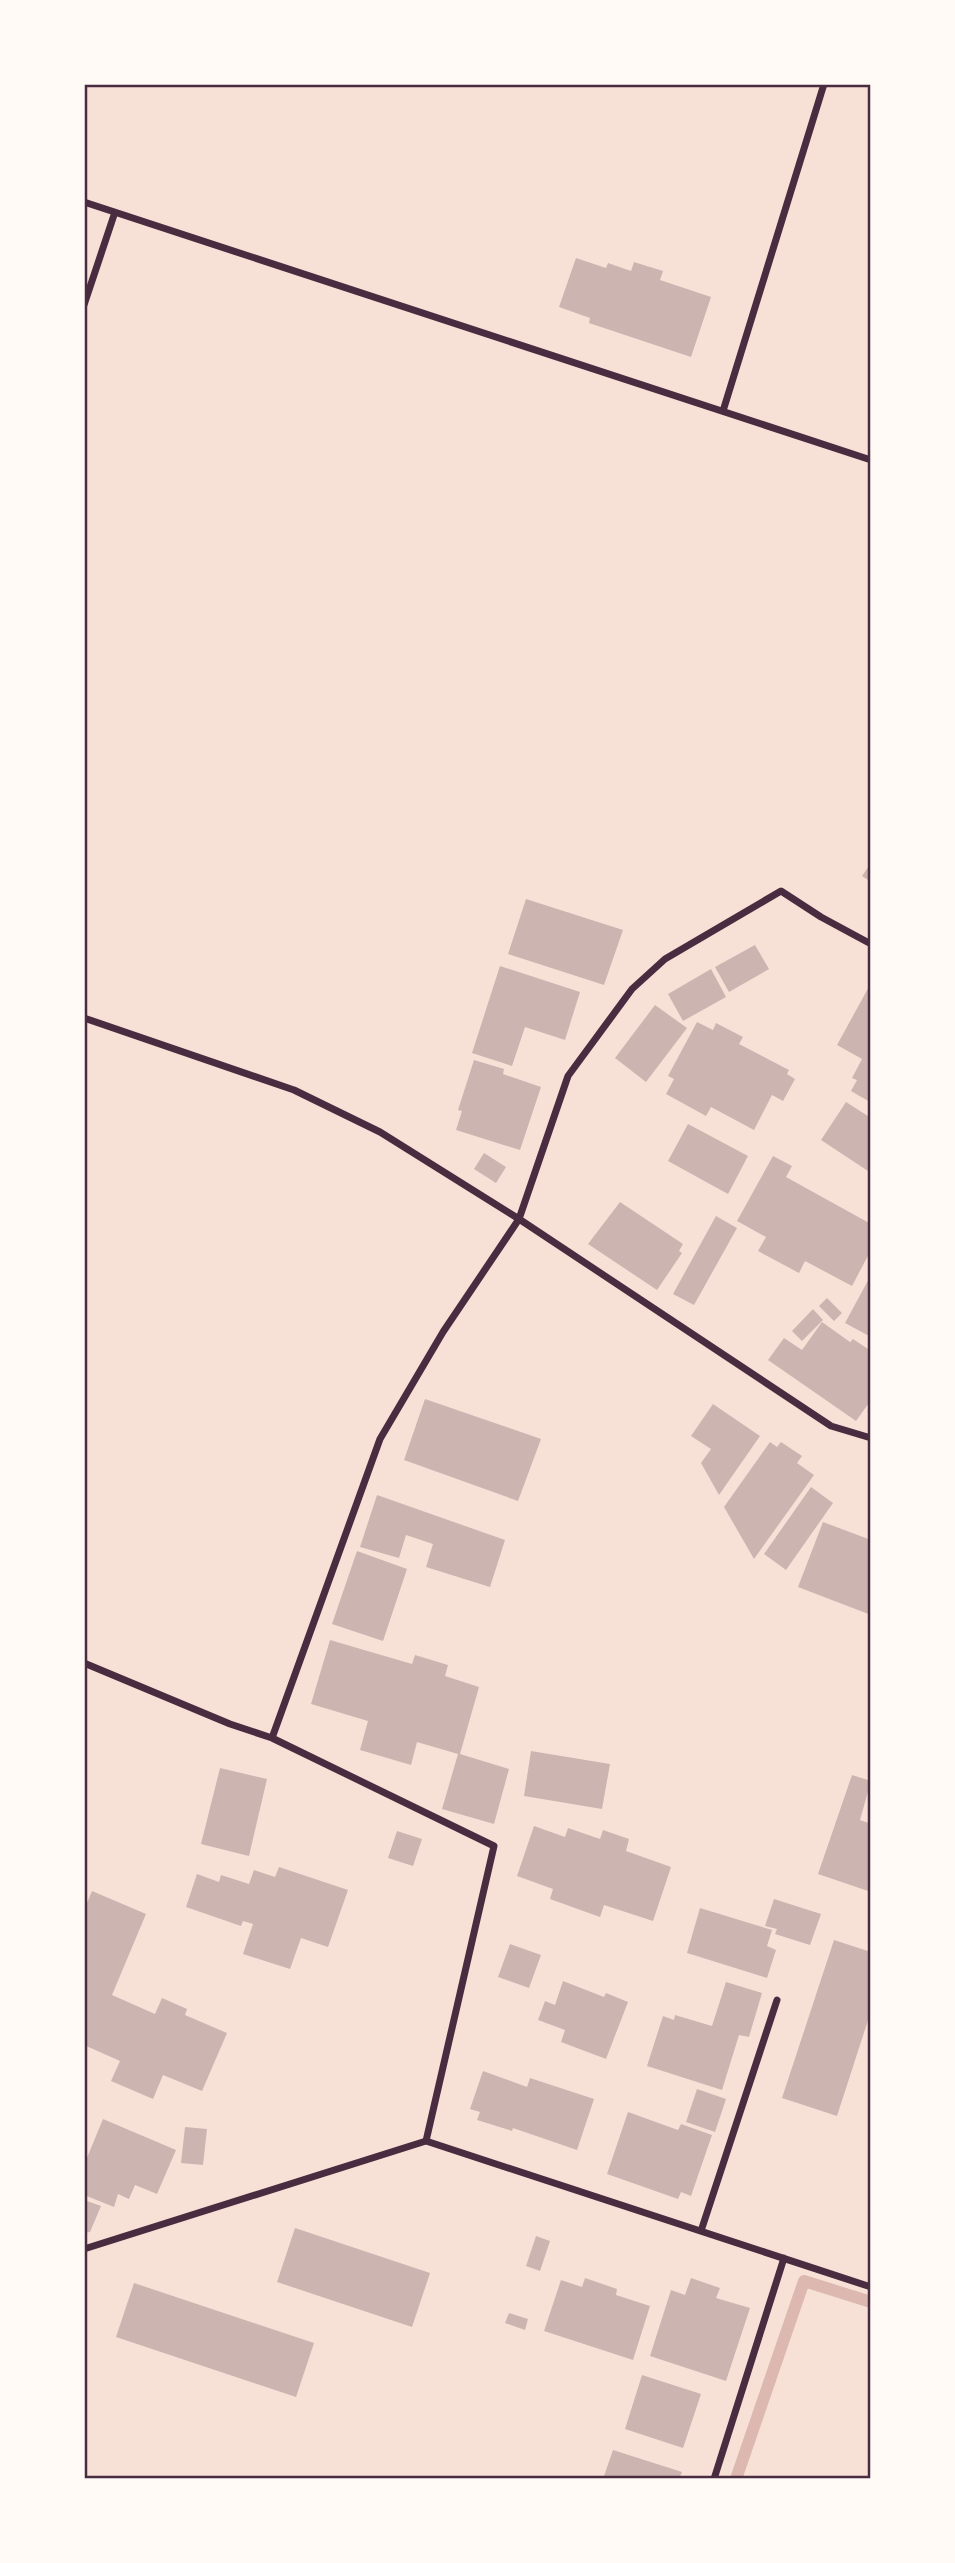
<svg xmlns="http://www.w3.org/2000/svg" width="955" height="2563" viewBox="0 0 955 2563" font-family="'Times New Roman',serif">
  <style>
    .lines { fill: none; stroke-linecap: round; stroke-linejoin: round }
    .stream { stroke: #dcb8b0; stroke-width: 12 }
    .building { fill: #ccb4b1 }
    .minor { stroke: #4a2c40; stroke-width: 7 }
    .neatline { fill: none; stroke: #4a2c40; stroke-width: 2.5 }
  </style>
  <rect width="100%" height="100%" fill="#f7e1d7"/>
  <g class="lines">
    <!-- stream -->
    <path class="stream" d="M736 2479 804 2281 871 2302"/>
  </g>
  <!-- building -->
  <path class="building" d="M576 258 606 268 608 263 631 271 634 262 663 271 660 280 711 297 691 357 589 323 590 318 559 307Z
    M871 863V882L862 876Z
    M526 899 623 930 604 985 508 954Z
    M755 945 769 969 729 992 715 967Z
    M500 966 580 992 565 1040 525 1027 512 1066 472 1053Z
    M711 969 726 997 683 1021 668 994Z
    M871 983V1100L870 1102 851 1091 857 1080 852 1078 862 1059 837 1045Z
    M655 1005 687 1028 646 1082 615 1058Z
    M697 1022 713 1030 716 1023 743 1037 739 1044 789 1070 787 1074 795 1079 783 1101 772 1095 754 1130 711 1107 706 1116 666 1094 674 1079 668 1076Z
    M474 1060 504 1069 503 1074 541 1087 520 1150 456 1130 462 1111 458 1110Z
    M846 1102 871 1118V1173L821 1140Z
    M688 1124 748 1156 728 1194 668 1161Z
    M484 1153 506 1167 496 1183 474 1169Z
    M773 1156 792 1166 786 1177 871 1224V1250L852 1286 805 1261 799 1273 758 1251 766 1237 737 1221Z
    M620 1202 683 1244 679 1251 682 1253 657 1290 588 1244Z
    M716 1216 737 1228 694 1305 673 1294Z
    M871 1275V1337L845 1323Z
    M827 1298 842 1313 834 1321 819 1306Z
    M813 1309 823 1320 802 1341 792 1331Z
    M822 1322 850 1342 853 1339 871 1351V1400L856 1421 768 1360 784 1338 802 1350Z
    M425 1399 541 1439 518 1501 404 1460Z
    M713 1404 760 1436 719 1495 701 1463 711 1449 691 1436Z
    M770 1442 777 1447 781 1442 802 1456 797 1463 814 1475 754 1559 724 1507Z
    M811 1487 833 1503 786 1570 764 1554Z
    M377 1495 505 1540 490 1587 426 1567 433 1544 406 1535 399 1558 360 1547Z
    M823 1522 871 1540V1615L798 1587Z
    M357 1551 407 1569 383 1641 332 1624Z
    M330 1640 412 1664 415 1655 448 1665 445 1676 479 1687 460 1754 509 1769 494 1824 442 1809 458 1754 417 1742 411 1765 360 1750 368 1721 311 1704Z
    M531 1751 610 1764 602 1809 524 1796Z
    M220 1768 267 1779 249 1856 201 1844Z
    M852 1775 871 1781 860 1820 871 1824V1892L818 1874Z
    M534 1826 565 1837 568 1828 600 1839 603 1830 629 1839 626 1851 671 1867 653 1921 604 1905 600 1917 550 1899 553 1889 517 1876Z
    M397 1831 422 1839 413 1866 388 1858Z
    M279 1867 348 1890 328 1947 301 1938 290 1969 243 1954 253 1924 243 1921 241 1926 186 1907 197 1874 219 1882 221 1875 249 1884 254 1870 275 1877Z
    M92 1891 146 1914 112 1995 155 2014 162 1998 187 2009 185 2015 227 2033 202 2091 163 2075 153 2099 111 2081 120 2061 84 2045V1910Z
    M774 1899 821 1914 810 1945 775 1934 777 1929 765 1926Z
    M700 1908 772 1930 767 1946 776 1950 767 1978 687 1953Z
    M834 1940 871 1952V2011L837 2116 782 2098Z
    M510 1944 541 1955 529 1988 498 1977Z
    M563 1981 604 1997 606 1993 628 2002 606 2059 561 2042 565 2030 538 2020 545 2001 555 2005Z
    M726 1982 762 1993 749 2037 739 2035 722 2090 647 2066 663 2016 674 2020 675 2015 712 2026Z
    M483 2071 527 2087 530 2078 594 2099 577 2150 513 2128 512 2131 477 2120 480 2112 470 2109Z
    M697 2089 726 2099 715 2132 686 2122Z
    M628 2112 678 2130 681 2124 712 2135 691 2196 681 2192 678 2199 607 2174Z
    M103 2119 176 2150 157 2194 135 2185 129 2199 118 2194 114 2207 84 2195V2165Z
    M185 2127 207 2129 203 2165 181 2163Z
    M84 2200 101 2206 90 2232 84 2233Z
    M295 2228 430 2273 412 2327 277 2282Z
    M536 2236 550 2241 540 2271 526 2266Z
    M585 2278 617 2289 616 2295 650 2306 633 2360 544 2331 561 2280 582 2287Z
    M691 2278 720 2288 716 2298 750 2308 726 2381 650 2356 671 2290 685 2295Z
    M134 2283 314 2343 296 2397 116 2337Z
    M509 2313 528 2319 525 2330 505 2323Z
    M642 2375 701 2394 683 2448 625 2429Z
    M613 2450 682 2472 679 2479H603Z"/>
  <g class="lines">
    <!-- minor -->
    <path class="minor" d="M84 202 871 460
      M84 305 115 212
      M723 411 824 84
      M84 1018 294 1090 380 1132 519 1219 831 1426 871 1438
      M84 1663 230 1724 272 1738 380 1439 443 1332 519 1219 568 1076 632 989 665 959 781 891 821 917 871 944
      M272 1738 494 1846 426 2141
      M701 2231 777 2000
      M84 2249 426 2141 871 2287
      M714 2479 784 2258"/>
  </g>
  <!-- border -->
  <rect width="955" height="2563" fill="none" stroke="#fffaf5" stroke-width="172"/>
  <rect x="86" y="86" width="783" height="2391" class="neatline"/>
</svg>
